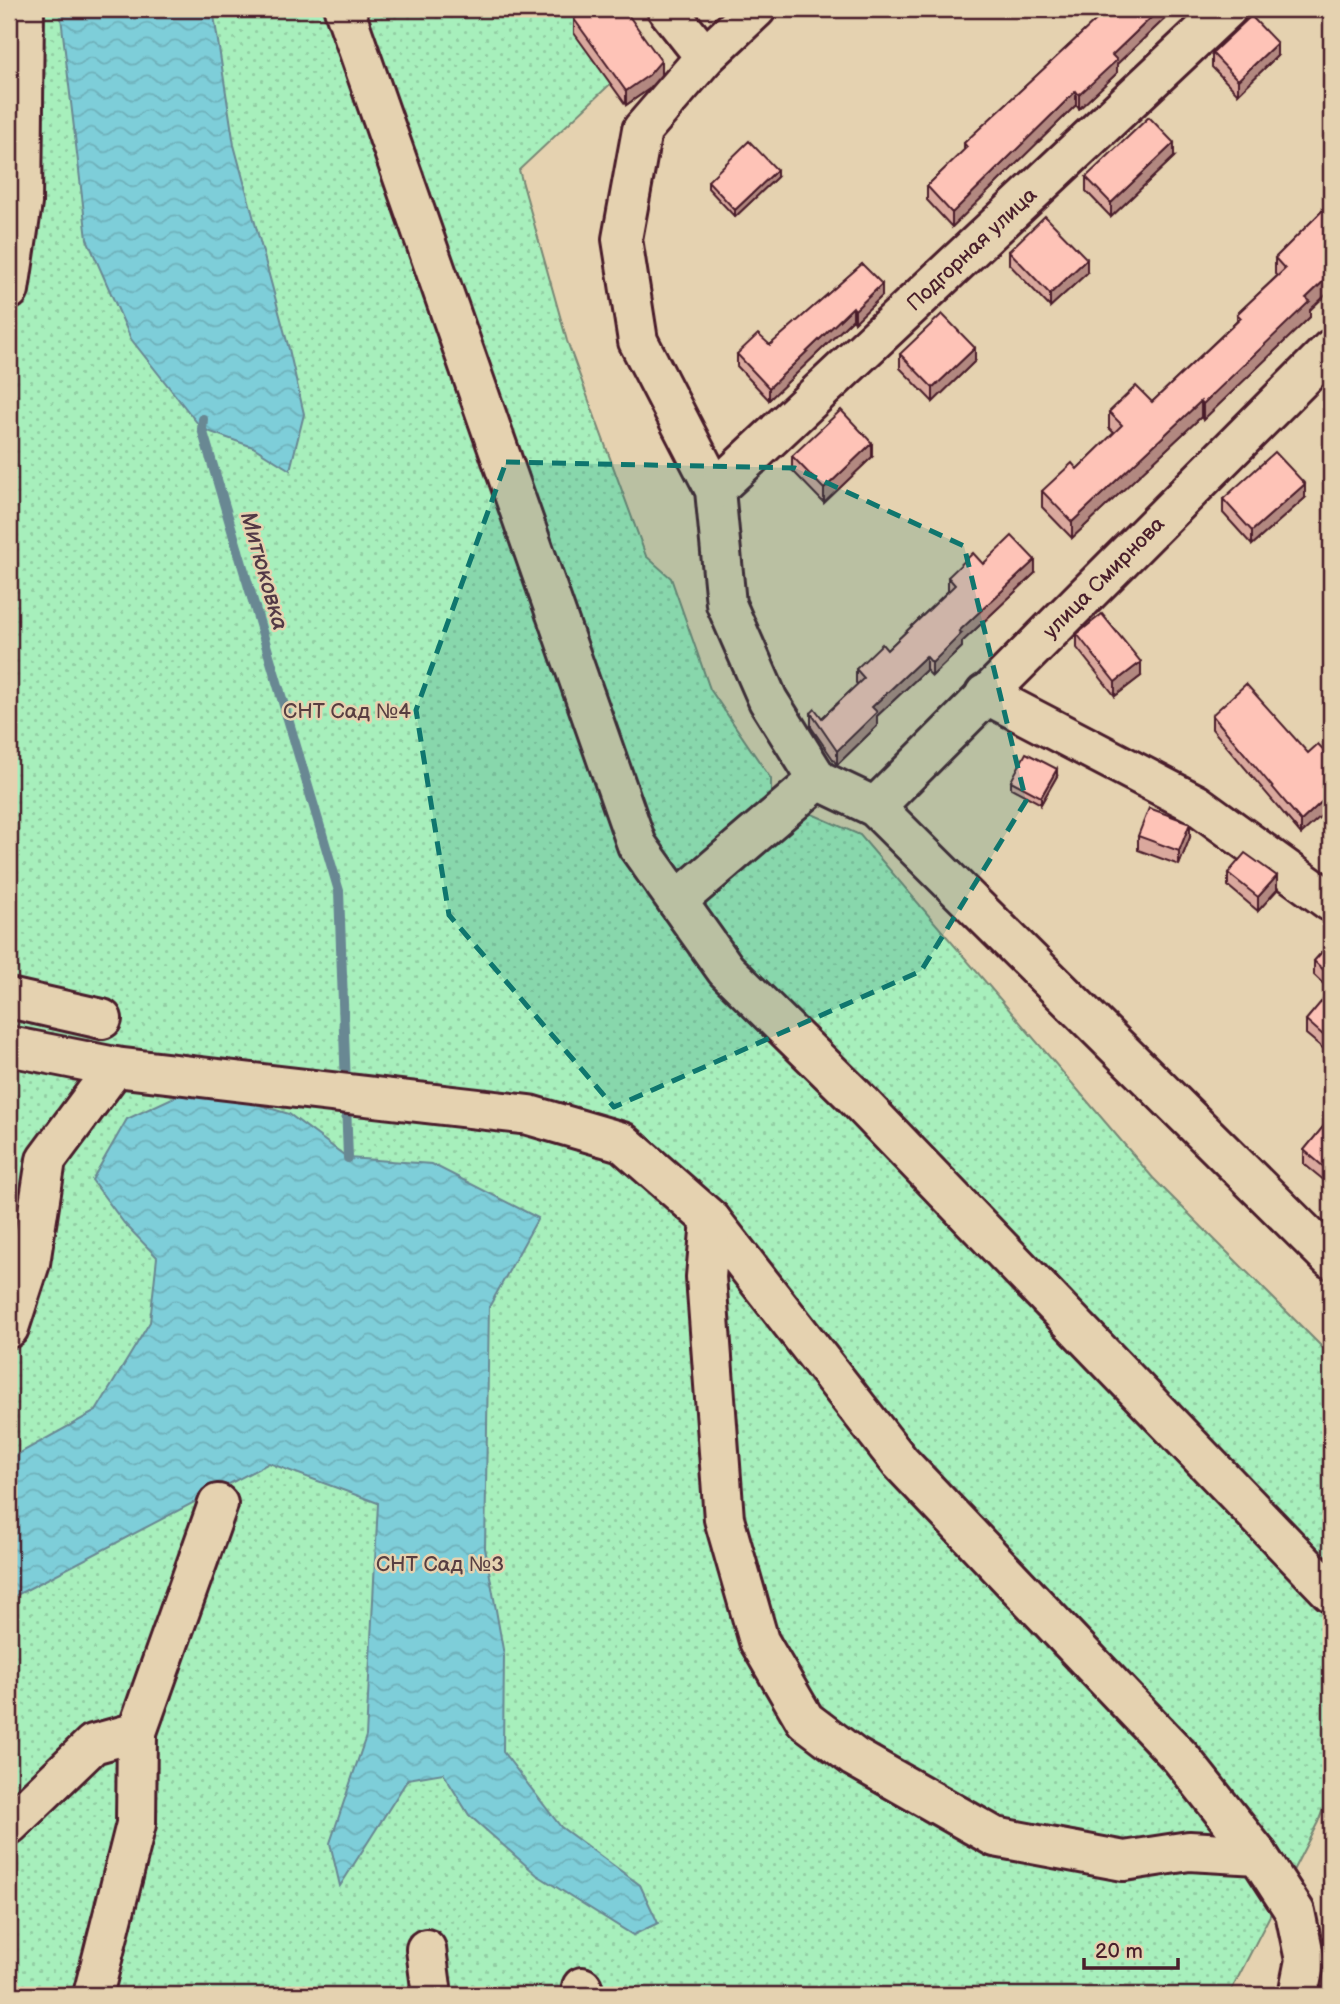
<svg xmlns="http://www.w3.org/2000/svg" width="1340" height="2004" viewBox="0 0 1340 2004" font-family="'Balsamiq Sans',sans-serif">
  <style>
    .garden { fill: url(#garden-dots); stroke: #788774; stroke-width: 2 }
    .water { fill: url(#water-waves); stroke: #698893; stroke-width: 2 }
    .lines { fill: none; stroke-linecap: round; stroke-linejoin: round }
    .stream { stroke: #698893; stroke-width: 10 }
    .minor-casing { stroke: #4a1f2b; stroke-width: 44 }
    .minor { stroke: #e5d2b0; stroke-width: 38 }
    .wall { fill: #daa89d; stroke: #4a1f2b; stroke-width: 2 }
    .shaded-wall { fill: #b28880; stroke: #4a1f2b; stroke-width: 2 }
    .building { fill: #fec3b7; stroke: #4a1f2b; stroke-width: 2 }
    .marked { fill: #0f766e; fill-opacity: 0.2; stroke: #0f766e; stroke-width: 5; stroke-dasharray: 14 9; stroke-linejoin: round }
    .labels { text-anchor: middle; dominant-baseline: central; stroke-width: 5; stroke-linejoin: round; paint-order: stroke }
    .street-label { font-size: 21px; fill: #4a1f2b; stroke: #e5d2b0 }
    .park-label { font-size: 21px; fill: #583e41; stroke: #e5d2b0 }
    .water-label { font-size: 23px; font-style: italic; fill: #523945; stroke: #e5d2b0 }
  </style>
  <defs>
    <pattern id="garden-dots" width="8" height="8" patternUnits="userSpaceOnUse" patternTransform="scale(1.75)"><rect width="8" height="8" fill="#a7efbc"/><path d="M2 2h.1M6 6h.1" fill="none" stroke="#91cca2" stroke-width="1.8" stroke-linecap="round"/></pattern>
    <pattern id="water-waves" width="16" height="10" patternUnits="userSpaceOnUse" patternTransform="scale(1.75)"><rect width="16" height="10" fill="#7eced9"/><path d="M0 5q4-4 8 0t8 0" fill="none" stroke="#6eb0ba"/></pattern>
  </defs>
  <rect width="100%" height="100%" fill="#e5d2b0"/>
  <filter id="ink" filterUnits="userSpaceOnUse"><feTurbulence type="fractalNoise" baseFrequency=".0143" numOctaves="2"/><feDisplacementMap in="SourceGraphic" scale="14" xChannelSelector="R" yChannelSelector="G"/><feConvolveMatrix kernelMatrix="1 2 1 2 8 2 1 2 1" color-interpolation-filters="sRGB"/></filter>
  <g filter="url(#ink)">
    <!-- garden -->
    <path class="garden" d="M9 9H602L638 58 519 170 567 341 646 556 671 578 710 689 771 779V796L860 835 1153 1178 1331 1356V1789L1318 1822 1229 1995H9Z"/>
    <!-- water -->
    <path class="water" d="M81 9H213L234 145 289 349 304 414 290 470 253 447 202 429 131 339 87 239 61 17Z
      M185 1092 233 1097 289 1114 348 1158 432 1164 538 1218 489 1307 485 1548 504 1655 503 1752 561 1827 640 1885 658 1923 633 1935 537 1875 469 1815 443 1773 408 1779 340 1886 330 1843 366 1736 378 1503 269 1463 9 1599V1459L96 1411 150 1322 157 1257 124 1223 92 1180 127 1119Z"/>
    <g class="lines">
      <!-- stream -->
      <path class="stream" d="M203 419 202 429 339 891 346 1087
        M346 1102 348 1158"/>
      <defs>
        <g id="minor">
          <path d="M344 9 637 845 726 970 853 1095 1331 1592"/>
          <path d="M667 9 705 57"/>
          <path d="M756 9 705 57 642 130 622 239 638 341 715 490 726 604 768 700 818 780 875 807 1331 1259"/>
          <path d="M9 290 22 203 24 9"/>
          <path id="s1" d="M715 490 1227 9"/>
          <path d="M985 694 1196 804 1331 902"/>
          <path id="s2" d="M875 807 1331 349"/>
          <path d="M677 901 818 780"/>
          <path d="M9 998 102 1019"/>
          <path d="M9 1046 115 1067 529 1115 622 1142 711 1220 900 1462 1181 1758 1258 1855 1295 1912 1305 1960 1298 1995"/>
          <path d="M711 1220 706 1277 724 1519 759 1641 805 1720 854 1757 995 1837 1124 1861 1189 1851 1258 1855"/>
          <path d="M9 1328 30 1263 46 1160 115 1067"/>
          <path d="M9 1825 93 1744 137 1732 218 1504"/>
          <path d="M426 1949 432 1995"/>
          <path d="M582 1987 584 1995"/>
          <path d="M93 1995 136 1824 137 1732"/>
        </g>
      </defs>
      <!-- minor casing -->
      <use href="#minor" class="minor-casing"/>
      <!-- minor -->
      <use href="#minor" class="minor"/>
    </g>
    <!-- wall -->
    <path class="wall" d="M1108 9H1175L1117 64V73L1079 109 1076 105 952 227 927 200V186L964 150V143Z
      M574 19 661 75 649 89 626 105 574 33Z
      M1212 53 1277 56 1238 94 1212 67Z
      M1174 157 1111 217 1086 191V177Z
      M777 177 735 217 708 188V181Z
      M1331 202 1310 310V317L1203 420 1201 417 1072 538 1042 507V491L1077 469 1114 433 1109 428V412L1152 402 1237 321V314L1277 276 1275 274V258Z
      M1009 251 1087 273 1050 307 1009 264Z
      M862 264 882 296 855 322 853 319 769 400 737 366V354L770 345Z
      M900 354 975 361 933 402 900 368Z
      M792 456 872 457 824 503 792 470Z
      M1305 498 1252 545 1223 513V499Z
      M983 564 1035 573 962 642V647L932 676 926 670 877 716V726L837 765 811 727V713L822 718 858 684 856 683V669L887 650 948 591V577Z
      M1077 634 1141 676 1115 696 1077 648Z
      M1212 715 1308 753 1301 834 1212 729Z
      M1057 776 1041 804 1011 788V781Z
      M1138 836 1190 837 1179 865 1138 850Z
      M1228 873 1277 890 1258 911 1228 886Z
      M1331 942V1055L1306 1034V1020L1331 991 1314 975V961Z
      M1331 1117V1186L1304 1164V1150Z"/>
    <!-- shaded-wall -->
    <path class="shaded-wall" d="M1160 9H1175L1117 64V73L1079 109V95L1112 55Z
      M1277 43V56L1238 94V80Z
      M661 61V75L649 89 626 105V91Z
      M1076 91V105L952 227V213Z
      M1174 143V157L1111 217V203Z
      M777 170V177L735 217V210Z
      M1087 259V273L1050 307V294Z
      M1331 274V290L1310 310V317L1203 420V404L1306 298Z
      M882 284V296L855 322V310Z
      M853 307V319L769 400V388Z
      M975 348V361L933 402V388Z
      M1201 401V417L1072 538V522Z
      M872 443V457L824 503V489Z
      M1305 484V498L1252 545V531Z
      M1035 560V573L962 642V647L932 676V663L959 631Z
      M926 656V670L877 716V726L837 765V751L872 707Z
      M1141 662V676L1115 696V682Z
      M1057 769V776L1041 804V797Z
      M1331 793V807L1301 834V821Z
      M1190 823V837L1179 865V851Z
      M1277 876V890L1258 911V897Z"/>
    <!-- building -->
    <path class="building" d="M588 9H624L661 61 649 75 626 91 574 19Z
      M1108 9H1160L1112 55 1117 60 1079 95 1076 91 952 213 927 186 967 147 964 143Z
      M1251 16 1277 43 1238 80 1212 53Z
      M1149 117 1174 143 1111 203 1086 177Z
      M749 141 777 170 735 210 708 181Z
      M1331 202V274L1306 298 1310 301 1203 404 1201 401 1072 522 1042 491 1072 463 1077 469 1122 425 1109 412 1136 386 1152 402 1241 318 1237 314 1285 269 1275 258Z
      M1045 216 1087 259 1050 294 1009 251Z
      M862 264 882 284 855 310 853 307 769 388 737 354 758 334 770 345Z
      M942 314 975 348 933 388 900 354Z
      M841 410 872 443 824 489 792 456Z
      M1275 452 1305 484 1252 531 1223 499Z
      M1012 536 1035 560 959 631 962 633 932 663 926 656 872 707 877 712 837 751 811 713 815 709 822 718 864 678 856 669 882 644 887 650 955 585 948 577 973 553 983 564Z
      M1102 614 1141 662 1115 682 1077 634Z
      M1246 684 1308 753 1318 744 1331 758V793L1301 821 1212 715Z
      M1026 753 1057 769 1041 797 1011 781Z
      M1149 808 1190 823 1179 851 1138 836Z
      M1245 853 1277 876 1258 897 1228 873Z
      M1331 942V977L1314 961Z
      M1331 990V1042L1306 1020Z
      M1331 1117V1173L1304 1150Z"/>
  </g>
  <!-- marked area -->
  <path class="marked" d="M506 462 795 468 964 546 1026 801 921 971 614 1107 449 915 416 710Z"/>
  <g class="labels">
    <!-- street labels -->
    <g class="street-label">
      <text stroke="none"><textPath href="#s1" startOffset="352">Подгорная улица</textPath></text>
      <text stroke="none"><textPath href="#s2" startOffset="324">улица Смирнова</textPath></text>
    </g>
    <!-- park labels -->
    <g class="park-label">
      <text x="347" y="711">СНТ Сад №4</text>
      <text x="440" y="1564">СНТ Сад №3</text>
    </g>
    <!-- water labels -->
    <g class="water-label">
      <text transform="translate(264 571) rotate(74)">Митюковка</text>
    </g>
  </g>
  <!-- margin -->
  <rect width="1340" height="2004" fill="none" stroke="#e5d2b0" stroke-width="35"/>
  <rect x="18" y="18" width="1305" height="1969" fill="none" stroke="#4a1f2b" stroke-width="2.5" filter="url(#ink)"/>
  <!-- scale -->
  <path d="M1084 1958v10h94v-10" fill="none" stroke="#4a1f2b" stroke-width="3.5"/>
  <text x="1095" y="1958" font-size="21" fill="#4a1f2b" stroke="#e5d2b0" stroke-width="5" paint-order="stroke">20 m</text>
</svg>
